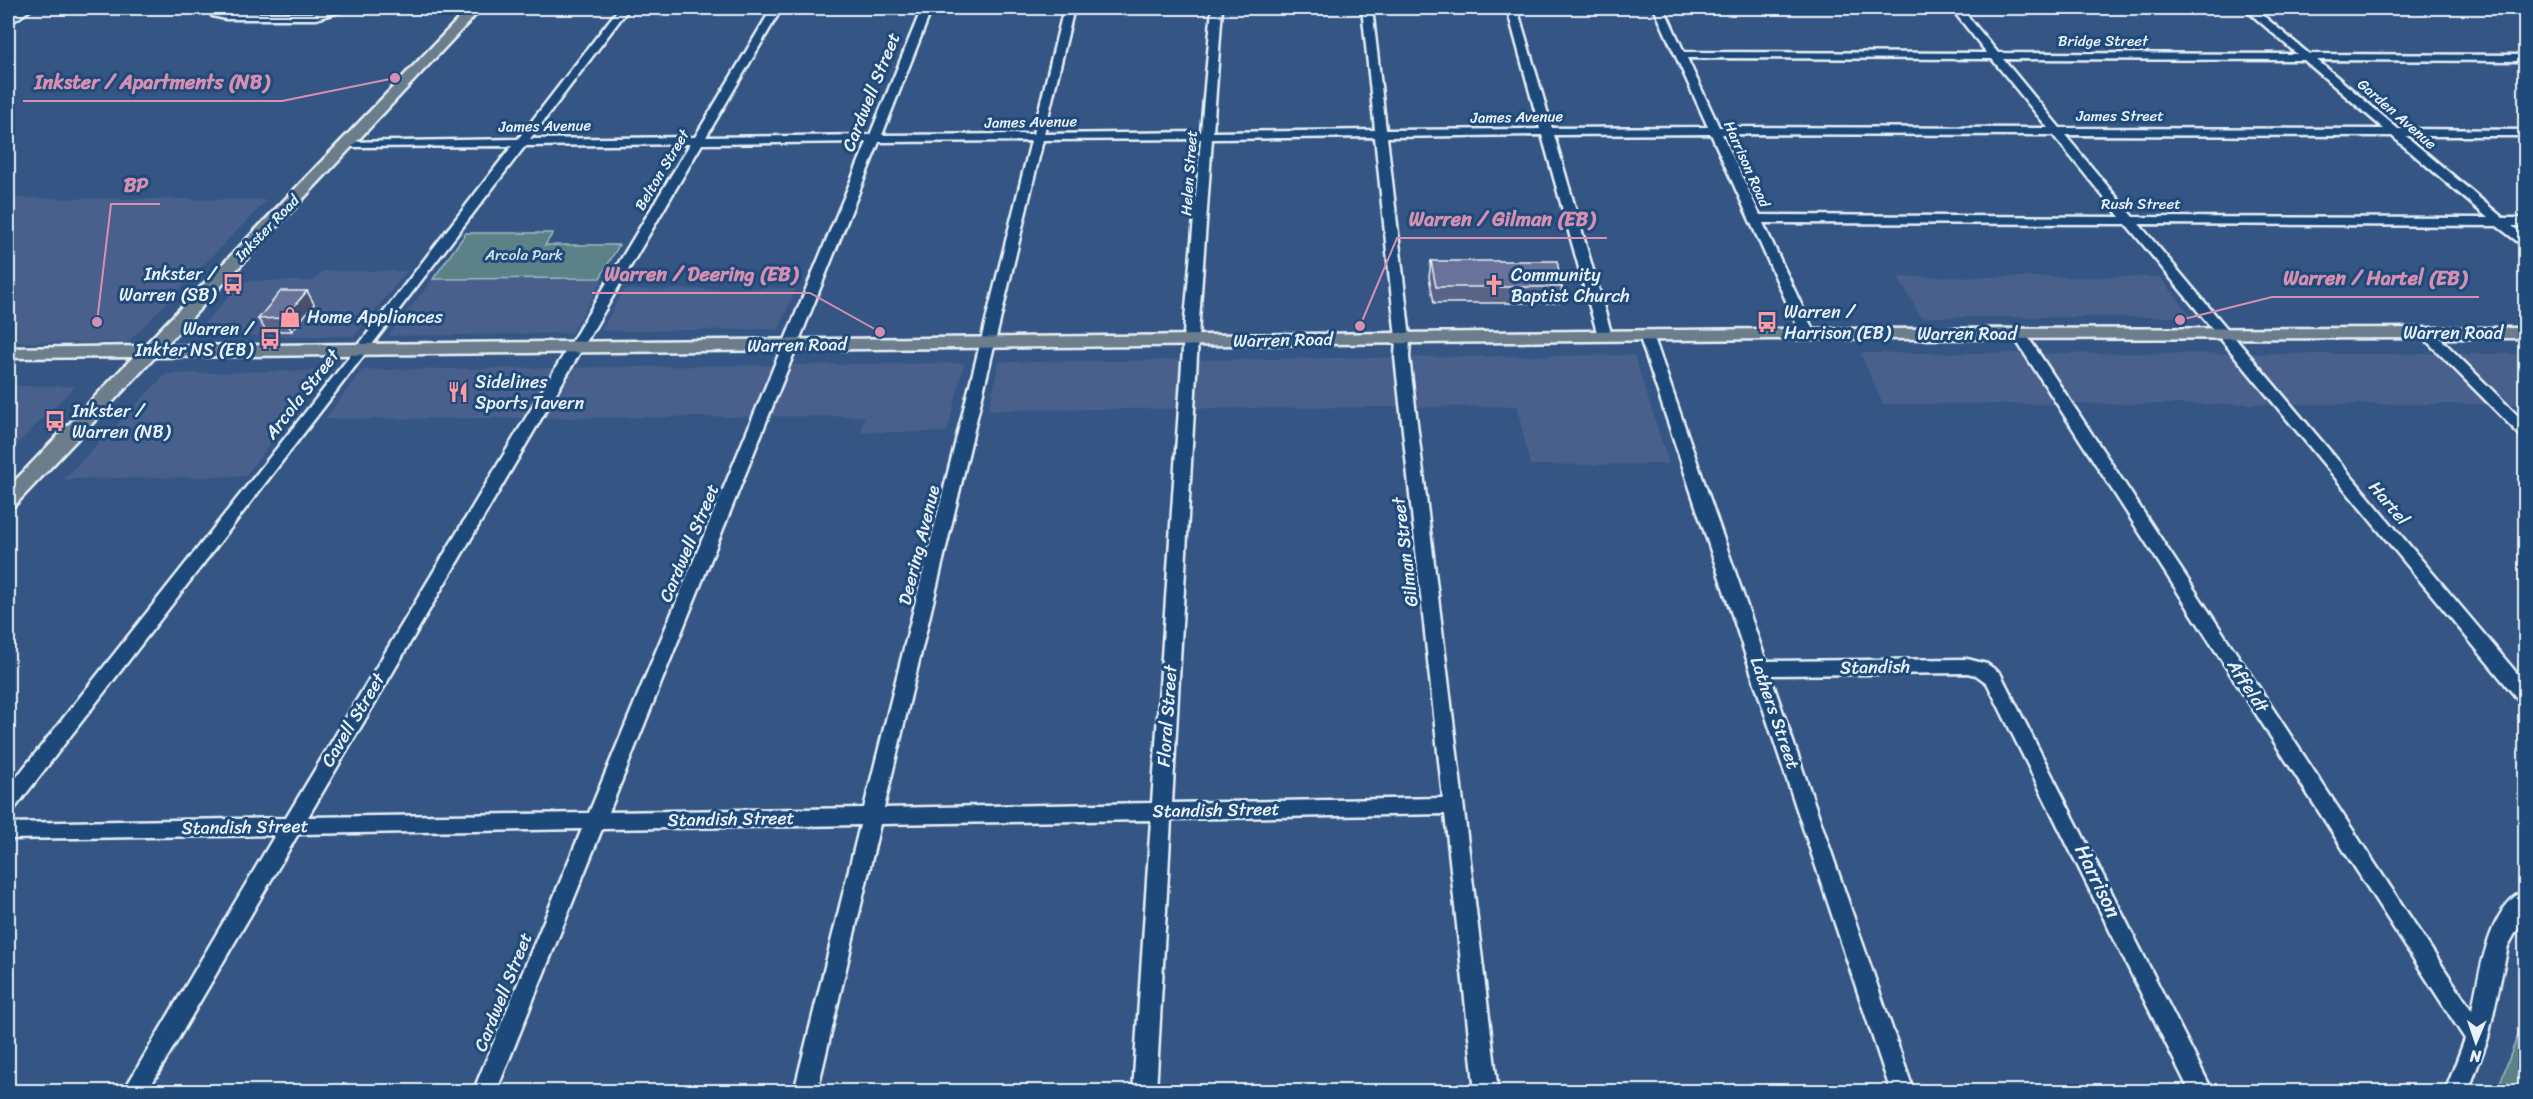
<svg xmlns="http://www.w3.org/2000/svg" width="2533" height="1099" viewBox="0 0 2533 1099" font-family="Sriracha,sans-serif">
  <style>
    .built { fill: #48618d }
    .green { fill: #5c8288; stroke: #a2bac0; stroke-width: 1.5 }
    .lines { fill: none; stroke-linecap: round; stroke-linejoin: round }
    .minor-casing { stroke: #e8f1f8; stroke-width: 5 }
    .major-casing { stroke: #e8f1f8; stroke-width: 5 }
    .minor { fill: #1f4a7a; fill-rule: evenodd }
    .major { fill: #6c7d8c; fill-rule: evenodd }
    .wall { fill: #5a6285; stroke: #e8f1f8; stroke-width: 1.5 }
    .shaded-wall { fill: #4a506c; stroke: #e8f1f8; stroke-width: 1.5 }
    .building { fill: #69729b; stroke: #e8f1f8; stroke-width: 1.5 }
    .labels { text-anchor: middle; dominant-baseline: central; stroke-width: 6; stroke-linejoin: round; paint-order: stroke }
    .far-street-label { font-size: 15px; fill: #e8f1f8; stroke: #1f4a7a }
    .far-park-label { font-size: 15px; fill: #d3e0e7; stroke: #1f4a7a }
    .street-label { font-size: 18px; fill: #e8f1f8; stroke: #1f4a7a }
    .poi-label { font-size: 18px; fill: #e8f1f8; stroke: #1f4a7a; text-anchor: start }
    .near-street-label { font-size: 21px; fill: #e8f1f8; stroke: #1f4a7a }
    .leader { fill: none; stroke: #d78fb1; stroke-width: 2 }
    .callout-dot { fill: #d78fb1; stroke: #1f4a7a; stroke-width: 2 }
    .callout-label { font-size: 20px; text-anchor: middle; font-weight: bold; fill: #d78fb1; stroke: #1f4a7a; stroke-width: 6; stroke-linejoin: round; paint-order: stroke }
  </style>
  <rect width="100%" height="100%" fill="#355684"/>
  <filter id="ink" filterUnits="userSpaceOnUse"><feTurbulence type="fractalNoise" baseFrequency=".0167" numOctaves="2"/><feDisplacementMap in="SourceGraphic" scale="12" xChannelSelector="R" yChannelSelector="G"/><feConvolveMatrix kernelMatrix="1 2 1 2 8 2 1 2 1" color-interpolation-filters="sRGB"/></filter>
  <g filter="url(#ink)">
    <!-- built -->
    <path class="built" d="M8 198 267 200 127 343 8 342Z
      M323 271H407L354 336H193L243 281H314Z
      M1898 277H2160L2192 317H1921Z
      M600 278 602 281 571 333 388 336 433 279Z
      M796 288 779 329 601 331 624 290Z
      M1860 353 2525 354V404H1883Z
      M1634 355 1669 464 1530 465 1517 406 989 410 999 362Z
      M964 363 947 432H861L865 416 325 419 362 370Z
      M327 370 245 476 64 479 166 374Z
      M8 386H75L8 453Z"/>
    <!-- green -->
    <path class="green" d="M466 233H553L545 245H619L600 278 433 279Z
      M2525 1016V1091H2497Z"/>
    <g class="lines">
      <defs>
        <path id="minor" d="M22 8H33L8 25V18Z
          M216 8H226L223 12 226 13H316L337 8H352L316 19H226L212 16 211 14Z
          M619 8H629L530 139 695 137 772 8H782L706 137 870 135 922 8H932L882 135 1033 134 1064 8H1074L1044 134 1201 132 1212 8H1222L1213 132 1375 130 1362 8H1372L1386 130 1540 129 1507 8H1517L1552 128 1708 127 1654 8H1664L1684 52 1987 53 1951 8H1961L1998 53 2297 54 2244 8H2254L2309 54 2526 55V61L2317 60 2398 129 2526 130V136H2406L2503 218H2526V226H2512L2526 237V248L2497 226 2139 224 2526 684V704L2520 702 2126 224 1763 223 1815 334 1808 338 1801 334 1711 134 1554 135 1612 336 1605 340 1598 336 1542 135 1387 137 1410 338 1409 357 1498 1092H1475L1445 814 1171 819 1156 1092H1133L1151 820 880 824 817 1092H794L860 825 602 829 496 1092H473L582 829 298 834 147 1092H123L275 835 8 839V823L286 818 690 144 525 146 15 808 8 810V788L357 347 512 146 347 147 343 146V142L518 139ZM1687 58 1992 59 2048 128 1719 127ZM2003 59 2304 60 2384 129 2060 128ZM1722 134 2053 135 2120 217 1760 215ZM2065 135 2392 136 2488 218 2133 217ZM1375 137 1396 338 1395 357 1443 798 1172 803 1199 320 1212 139ZM1201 139 1185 320 1152 803 884 808 1043 140ZM1031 141 864 808 609 812 879 142ZM867 142 589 813 308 817 702 144Z
          M2427 329 2432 330 2526 424V438L2521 436 2422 336V330Z
          M2019 330 2026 334 2472 1011C2479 977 2489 904 2526 890V914L2508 946 2488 1038 2468 1092H2445L2465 1039 2012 334Z
          M1646 331 1653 335 1766 661 1967 659 1987 664 2000 673 2213 1092H2190L1987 683 1976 675 1967 673 1770 675 1914 1092H1891L1639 335Z"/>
        <path id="major" d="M469 8H482L165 346 1773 329 2526 328V338L1773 339 155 357 15 505 8 507V488L133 357 8 358V348L144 346Z"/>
      </defs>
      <!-- minor casing -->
      <use href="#minor" class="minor-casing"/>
      <!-- major casing -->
      <use href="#major" class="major-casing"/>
      <!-- minor -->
      <use href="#minor" class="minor"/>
      <!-- major -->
      <use href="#major" class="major"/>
    </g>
    <!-- wall -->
    <path class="wall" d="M1431 261 1562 287 1559 303H1434L1429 277Z
      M307 291 314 304 292 331H266L258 319Z"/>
    <!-- shaded-wall -->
    <path class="shaded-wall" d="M307 291 314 304 292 331 284 318Z"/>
    <!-- building -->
    <path class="building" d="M1431 261H1557L1562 287H1436Z
      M281 291H307L284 318 258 319Z"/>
  </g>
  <!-- icons -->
  <defs>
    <symbol id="bus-bare" viewBox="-9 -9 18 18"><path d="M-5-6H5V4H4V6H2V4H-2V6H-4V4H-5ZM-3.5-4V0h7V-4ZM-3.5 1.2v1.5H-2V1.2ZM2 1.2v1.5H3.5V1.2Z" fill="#ff9aa2" stroke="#1f4a7a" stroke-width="2.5" paint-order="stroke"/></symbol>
    <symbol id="church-bare" viewBox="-9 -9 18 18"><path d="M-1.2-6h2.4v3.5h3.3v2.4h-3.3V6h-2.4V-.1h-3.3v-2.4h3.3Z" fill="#ff9aa2" stroke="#1f4a7a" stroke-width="2.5" paint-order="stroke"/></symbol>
    <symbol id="shop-bare" viewBox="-9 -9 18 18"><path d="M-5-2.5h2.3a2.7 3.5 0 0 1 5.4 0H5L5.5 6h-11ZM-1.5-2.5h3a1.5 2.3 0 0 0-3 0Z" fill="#ff9aa2" stroke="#1f4a7a" stroke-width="2.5" paint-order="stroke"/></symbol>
    <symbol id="restaurant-bare" viewBox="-9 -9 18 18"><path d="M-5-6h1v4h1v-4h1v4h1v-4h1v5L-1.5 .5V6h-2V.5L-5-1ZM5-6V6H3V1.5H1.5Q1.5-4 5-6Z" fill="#ff9aa2" stroke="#1f4a7a" stroke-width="2.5" paint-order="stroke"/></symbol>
  </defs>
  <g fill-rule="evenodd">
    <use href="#bus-bare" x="218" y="269" width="30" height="30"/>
    <use href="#church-bare" x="1479" y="270" width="30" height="30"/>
    <use href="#shop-bare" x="275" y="302" width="30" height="30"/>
    <use href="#bus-bare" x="1752" y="307" width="30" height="30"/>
    <use href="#bus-bare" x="255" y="324" width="30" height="30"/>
    <use href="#restaurant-bare" x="443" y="377" width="30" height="30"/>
    <use href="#bus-bare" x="40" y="406" width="30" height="30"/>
  </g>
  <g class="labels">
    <!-- far-street labels -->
    <g class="far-street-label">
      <text x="2103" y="41">Bridge Street</text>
      <text transform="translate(2397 114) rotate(41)">Garden Avenue</text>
      <text x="2120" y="116">James Street</text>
      <text transform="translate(1517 117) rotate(-1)">James Avenue</text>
      <text transform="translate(1031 122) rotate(-1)">James Avenue</text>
      <text transform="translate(545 126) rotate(-1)">James Avenue</text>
      <text transform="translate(1747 164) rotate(66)">Harrison Road</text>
      <text transform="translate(662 170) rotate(-59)">Belton Street</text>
      <text transform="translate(1189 173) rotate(-86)">Helen Street</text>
      <text x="2141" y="204">Rush Street</text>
      <text transform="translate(267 228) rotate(-46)">Inkster Road</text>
    </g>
    <!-- far-park labels -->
    <g class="far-park-label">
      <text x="524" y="255">Arcola Park</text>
    </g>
    <!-- street labels -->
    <g class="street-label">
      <text transform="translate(871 92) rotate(-68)">Cardwell Street</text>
      <text x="2453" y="333">Warren Road</text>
      <text x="1967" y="334">Warren Road</text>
      <text transform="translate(1283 340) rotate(-1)">Warren Road</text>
      <text transform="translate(797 345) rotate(-1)">Warren Road</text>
      <text transform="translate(302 394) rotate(-52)">Arcola Street</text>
      <text transform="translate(2389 503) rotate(50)">Hartel</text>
      <text transform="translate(689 543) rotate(-67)">Cardwell Street</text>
      <text transform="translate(919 545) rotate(-76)">Deering Avenue</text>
      <text transform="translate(1405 552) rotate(-97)">Gilman Street</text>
      <text transform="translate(1875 667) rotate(-1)">Standish</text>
      <text transform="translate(2248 686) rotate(57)">Affeldt</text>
      <text transform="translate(1775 713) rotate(71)">Lathers Street</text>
      <text transform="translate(1167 716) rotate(-86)">Floral Street</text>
      <text transform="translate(353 720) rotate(-59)">Cavell Street</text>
      <text transform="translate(1216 810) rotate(-1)">Standish Street</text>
      <text transform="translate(731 819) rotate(-1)">Standish Street</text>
      <text transform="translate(245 827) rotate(-1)">Standish Street</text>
      <text transform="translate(503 992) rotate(-68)">Cardwell Street</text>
    </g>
    <!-- poi labels -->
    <g class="poi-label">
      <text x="216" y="274" text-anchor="end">Inkster /<tspan x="216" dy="21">Warren (SB)</tspan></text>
      <text x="1511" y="275">Community<tspan x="1511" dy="21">Baptist Church</tspan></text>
      <text x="1784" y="312">Warren /<tspan x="1784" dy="21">Harrison (EB)</tspan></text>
      <text x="307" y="317">Home Appliances</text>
      <text x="253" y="329" text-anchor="end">Warren /<tspan x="253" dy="21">Inkter NS (EB)</tspan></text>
      <text x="475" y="382">Sidelines<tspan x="475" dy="21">Sports Tavern</tspan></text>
      <text x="72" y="411">Inkster /<tspan x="72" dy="21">Warren (NB)</tspan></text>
    </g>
    <!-- near-street labels -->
    <g class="near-street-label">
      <text transform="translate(2098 881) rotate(64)">Harrison</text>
    </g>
  </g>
  <!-- callouts -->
  <path class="leader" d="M395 78L282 101H23M97 322L111 204H160M1360 326L1397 238H1607M880 332L810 293H592M2180 320L2272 297H2479"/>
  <g class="callout-dot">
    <circle cx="395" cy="78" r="6"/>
    <circle cx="97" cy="322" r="6"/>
    <circle cx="1360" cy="326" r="6"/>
    <circle cx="880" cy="332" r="6"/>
    <circle cx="2180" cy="320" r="6"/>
  </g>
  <g class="callout-label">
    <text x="152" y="89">Inkster / Apartments (NB)</text>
    <text x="136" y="192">BP</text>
    <text x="1502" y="226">Warren / Gilman (EB)</text>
    <text x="701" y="281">Warren / Deering (EB)</text>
    <text x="2375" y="285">Warren / Hartel (EB)</text>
  </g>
  <!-- margin -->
  <rect width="2533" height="1099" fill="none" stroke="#1f4a7a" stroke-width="30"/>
  <rect x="15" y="15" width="2503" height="1069" fill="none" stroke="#e8f1f8" stroke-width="2" filter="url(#ink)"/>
  <!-- north arrow -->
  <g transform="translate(2476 1042) rotate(182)" stroke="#1f4a7a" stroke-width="4.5" paint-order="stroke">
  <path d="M0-4.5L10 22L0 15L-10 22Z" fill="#e8f1f8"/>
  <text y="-9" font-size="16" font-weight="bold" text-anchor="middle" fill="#e8f1f8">N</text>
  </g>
</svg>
